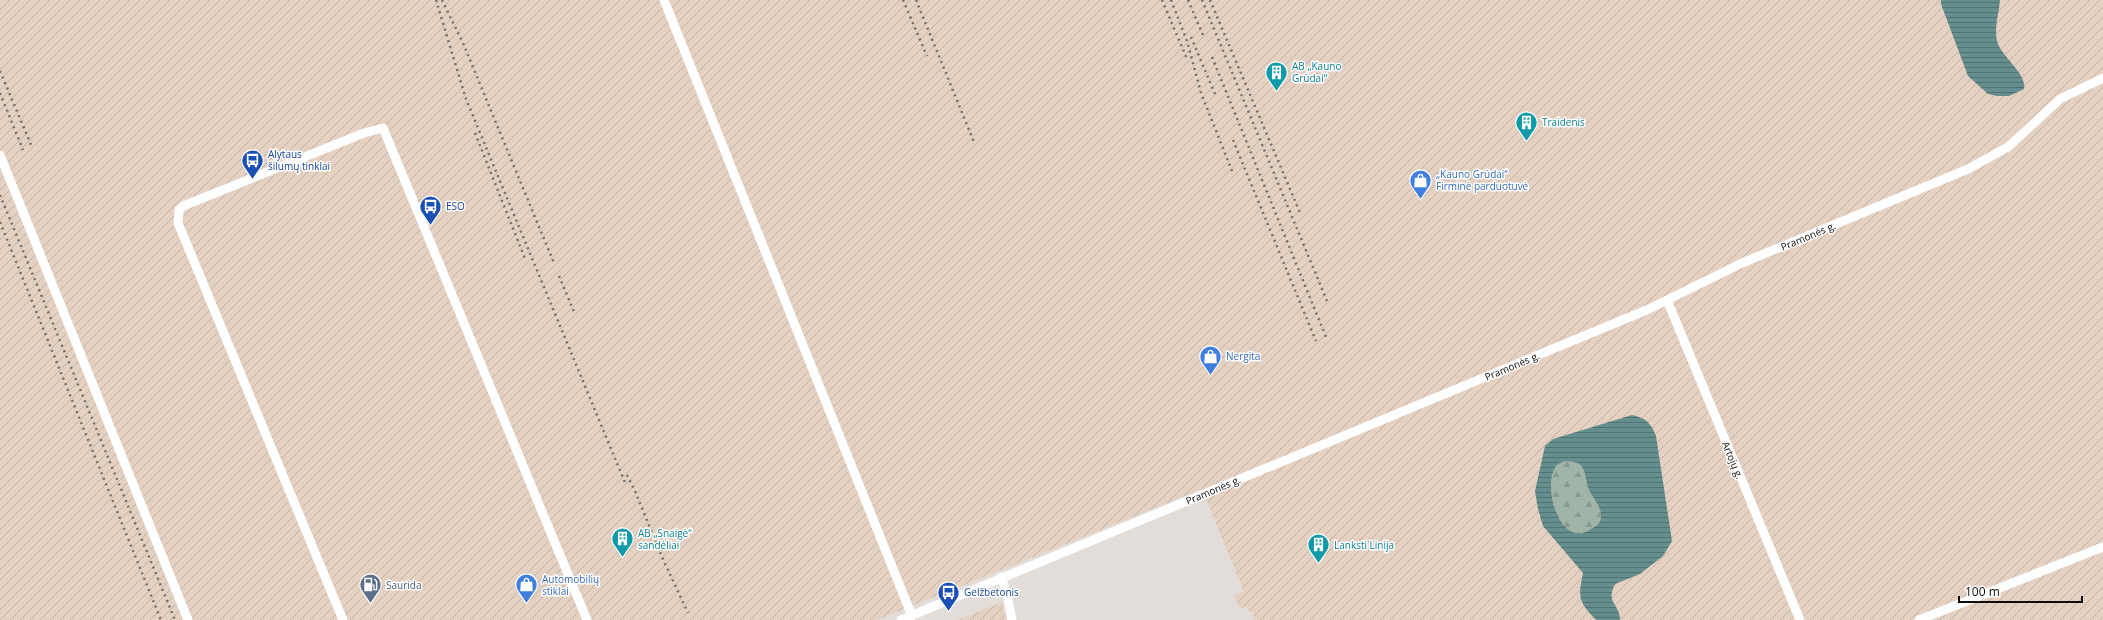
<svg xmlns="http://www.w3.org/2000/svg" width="2103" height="620" viewBox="0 0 2103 620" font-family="'Open Sans',sans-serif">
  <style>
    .industrial { fill: url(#industrial-furrows) }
    .forest { fill: url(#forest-firs) }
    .water { fill: url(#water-rules); fill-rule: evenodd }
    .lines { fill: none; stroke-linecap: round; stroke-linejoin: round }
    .minor { stroke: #fff; stroke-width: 9 }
    .rail { stroke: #73706d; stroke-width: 2.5; stroke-dasharray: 2 4; stroke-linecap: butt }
    .labels { text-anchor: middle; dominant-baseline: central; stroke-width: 3; stroke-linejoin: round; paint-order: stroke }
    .culture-label { font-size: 10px; fill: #0d838f; stroke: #fff; text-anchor: start }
    .transit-label { font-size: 10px; fill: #164399; stroke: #fff; text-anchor: start }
    .shop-label { font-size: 10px; fill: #366cbe; stroke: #fff; text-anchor: start }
    .street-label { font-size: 10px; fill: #0e0d0b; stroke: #fff }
    .service-label { font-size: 10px; fill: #4e5e75; stroke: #fff; text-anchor: start }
  </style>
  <defs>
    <pattern id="industrial-furrows" width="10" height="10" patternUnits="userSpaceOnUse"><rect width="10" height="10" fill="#e4d1c1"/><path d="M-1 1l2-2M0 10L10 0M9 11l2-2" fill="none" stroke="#c2b2a4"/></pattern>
    <pattern id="forest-firs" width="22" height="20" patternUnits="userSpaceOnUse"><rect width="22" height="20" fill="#a0b4a7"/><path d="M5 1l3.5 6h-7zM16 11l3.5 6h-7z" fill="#899a8e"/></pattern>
    <pattern id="water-rules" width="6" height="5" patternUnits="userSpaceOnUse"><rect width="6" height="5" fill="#658e8e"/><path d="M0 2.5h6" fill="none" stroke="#527272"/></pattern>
  </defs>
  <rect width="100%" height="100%" fill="#e2ddd8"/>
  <!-- industrial -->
  <path class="industrial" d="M0 0H2103V620H1255L1252 611 1249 612 1246 606 1240 609 1234 596 1244 592 1202 489 877 620H0Z
    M1002 602 1006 620H958Z"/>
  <!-- forest -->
  <path class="forest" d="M1565 461C1572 462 1578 461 1582 467 1586 473 1586 483 1589 490 1593 499 1602 507 1601 518 1600 524 1596 526 1591 529 1559 552 1541 483 1557 465 1559 463 1563 462 1565 461Z"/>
  <!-- water -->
  <path class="water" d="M1941 0H2000C1999 13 1994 28 1997 41 2001 57 2027 73 2024 89L2009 96H1997L1988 94 1968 76 1941 4Z
    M1632 415C1646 418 1651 423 1656 436L1672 541 1663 556 1640 574 1615 584C1605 604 1620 603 1620 620H1596C1578 601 1578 598 1583 573L1543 526 1538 509 1535 491 1545 446 1553 439ZM1565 461C1571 462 1578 461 1582 467 1586 473 1586 483 1589 490 1593 499 1602 507 1601 518 1600 524 1596 526 1591 529 1559 551 1541 483 1557 465 1559 463 1563 462 1565 461Z"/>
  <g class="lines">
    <!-- minor -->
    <path class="minor" d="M664 0 912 616
      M0 155 188 620
      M1667 300 1800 620
      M1001 577 1007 594 1012 620
      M343 620 178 223 179 210 183 206 364 133 383 128 587 620
      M901 620 1649 309 1742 263 1968 169 2008 147 2060 99 2103 78
      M1919 620 2103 547"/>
    <!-- rail -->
    <path class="rail" d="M436 0 466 99 626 485
      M442 0 463 43 554 263
      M903 0 927 56
      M916 0 974 142
      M1162 0 1187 59
      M1171 0 1187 41 1201 93 1232 171
      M1188 0 1203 35
      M1202 0 1327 301
      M1210 0 1301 215
      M1191 37 1215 94
      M1212 57 1326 337
      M0 71 32 147
      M0 93 23 150
      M475 133 526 261
      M1233 140 1316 341
      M0 195 175 620
      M0 222 161 620
      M559 276 575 314
      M627 475 635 491 662 557 688 613"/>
  </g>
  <!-- icons -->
  <defs>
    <symbol id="building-pin" viewBox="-11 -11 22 30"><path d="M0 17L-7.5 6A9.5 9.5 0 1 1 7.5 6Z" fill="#0f9aa8" stroke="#fff"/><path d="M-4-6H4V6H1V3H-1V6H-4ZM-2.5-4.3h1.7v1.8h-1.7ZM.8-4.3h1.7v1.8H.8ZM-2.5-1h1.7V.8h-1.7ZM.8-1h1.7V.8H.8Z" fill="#fff"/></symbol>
    <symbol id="bus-pin" viewBox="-11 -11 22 30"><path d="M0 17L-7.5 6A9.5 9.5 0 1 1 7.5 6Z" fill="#1a4fb4" stroke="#fff"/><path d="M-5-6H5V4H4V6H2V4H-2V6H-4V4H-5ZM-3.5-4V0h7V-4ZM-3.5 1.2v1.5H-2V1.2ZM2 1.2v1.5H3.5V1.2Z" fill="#fff"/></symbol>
    <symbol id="shop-pin" viewBox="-11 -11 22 30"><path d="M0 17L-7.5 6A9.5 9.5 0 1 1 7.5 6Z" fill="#3f7fe0" stroke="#fff"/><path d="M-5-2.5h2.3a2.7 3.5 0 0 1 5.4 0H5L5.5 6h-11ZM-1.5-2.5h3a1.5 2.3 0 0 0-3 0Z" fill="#fff"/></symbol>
    <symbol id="fuel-pin" viewBox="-11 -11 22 30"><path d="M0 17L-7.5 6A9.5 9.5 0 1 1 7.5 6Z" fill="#5c6f8a" stroke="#fff"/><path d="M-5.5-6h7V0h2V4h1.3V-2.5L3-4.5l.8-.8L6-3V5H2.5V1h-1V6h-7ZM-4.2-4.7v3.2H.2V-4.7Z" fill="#fff"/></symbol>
  </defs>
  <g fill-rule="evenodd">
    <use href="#building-pin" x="1264" y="60" width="25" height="34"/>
    <use href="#building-pin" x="1514" y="110" width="25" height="34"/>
    <use href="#bus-pin" x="240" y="148" width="25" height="34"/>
    <use href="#shop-pin" x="1408" y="168" width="25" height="34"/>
    <use href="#bus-pin" x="418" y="194" width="25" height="34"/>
    <use href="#shop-pin" x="1198" y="344" width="25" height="34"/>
    <use href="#building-pin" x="610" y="526" width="25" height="34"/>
    <use href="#building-pin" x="1306" y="532" width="25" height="34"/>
    <use href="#fuel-pin" x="358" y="572" width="25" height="34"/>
    <use href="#shop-pin" x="514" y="572" width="25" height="34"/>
    <use href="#bus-pin" x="936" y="580" width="25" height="34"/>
  </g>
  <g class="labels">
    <!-- culture labels -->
    <g class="culture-label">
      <text x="1292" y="66">AB „Kauno<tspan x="1292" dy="12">Grūdai“</tspan></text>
      <text x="1542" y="122">Traidenis</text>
      <text x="638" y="533">AB „Snaigė“<tspan x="638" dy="12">sandėliai</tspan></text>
      <text x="1334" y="545">Lanksti Linija</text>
    </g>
    <!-- transit labels -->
    <g class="transit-label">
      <text x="268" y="154">Alytaus<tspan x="268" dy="12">šilumų tinklai</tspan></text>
      <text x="446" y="206">ESO</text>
      <text x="964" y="592">Gelžbetonis</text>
    </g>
    <!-- shop labels -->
    <g class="shop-label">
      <text x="1436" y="174">„Kauno Grūdai“<tspan x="1436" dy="12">Firminė parduotuvė</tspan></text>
      <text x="1226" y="356">Nergita</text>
      <text x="542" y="579">Automobilių<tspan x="542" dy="12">stiklai</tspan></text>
    </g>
    <!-- street labels -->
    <g class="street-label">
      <text transform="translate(1808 236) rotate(-23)">Pramonės g.</text>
      <text transform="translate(1512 366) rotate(-23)">Pramonės g.</text>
      <text transform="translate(1733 460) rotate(67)">Artojų g.</text>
      <text transform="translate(1213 490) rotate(-23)">Pramonės g.</text>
    </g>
    <!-- service labels -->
    <g class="service-label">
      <text x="386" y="585">Saurida</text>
    </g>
  </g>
  <!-- scale -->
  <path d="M1959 596v6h123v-6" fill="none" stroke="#0e0d0b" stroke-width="2"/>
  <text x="1965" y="596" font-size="12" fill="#0e0d0b" stroke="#ffffff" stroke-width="3" paint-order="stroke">100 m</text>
</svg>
